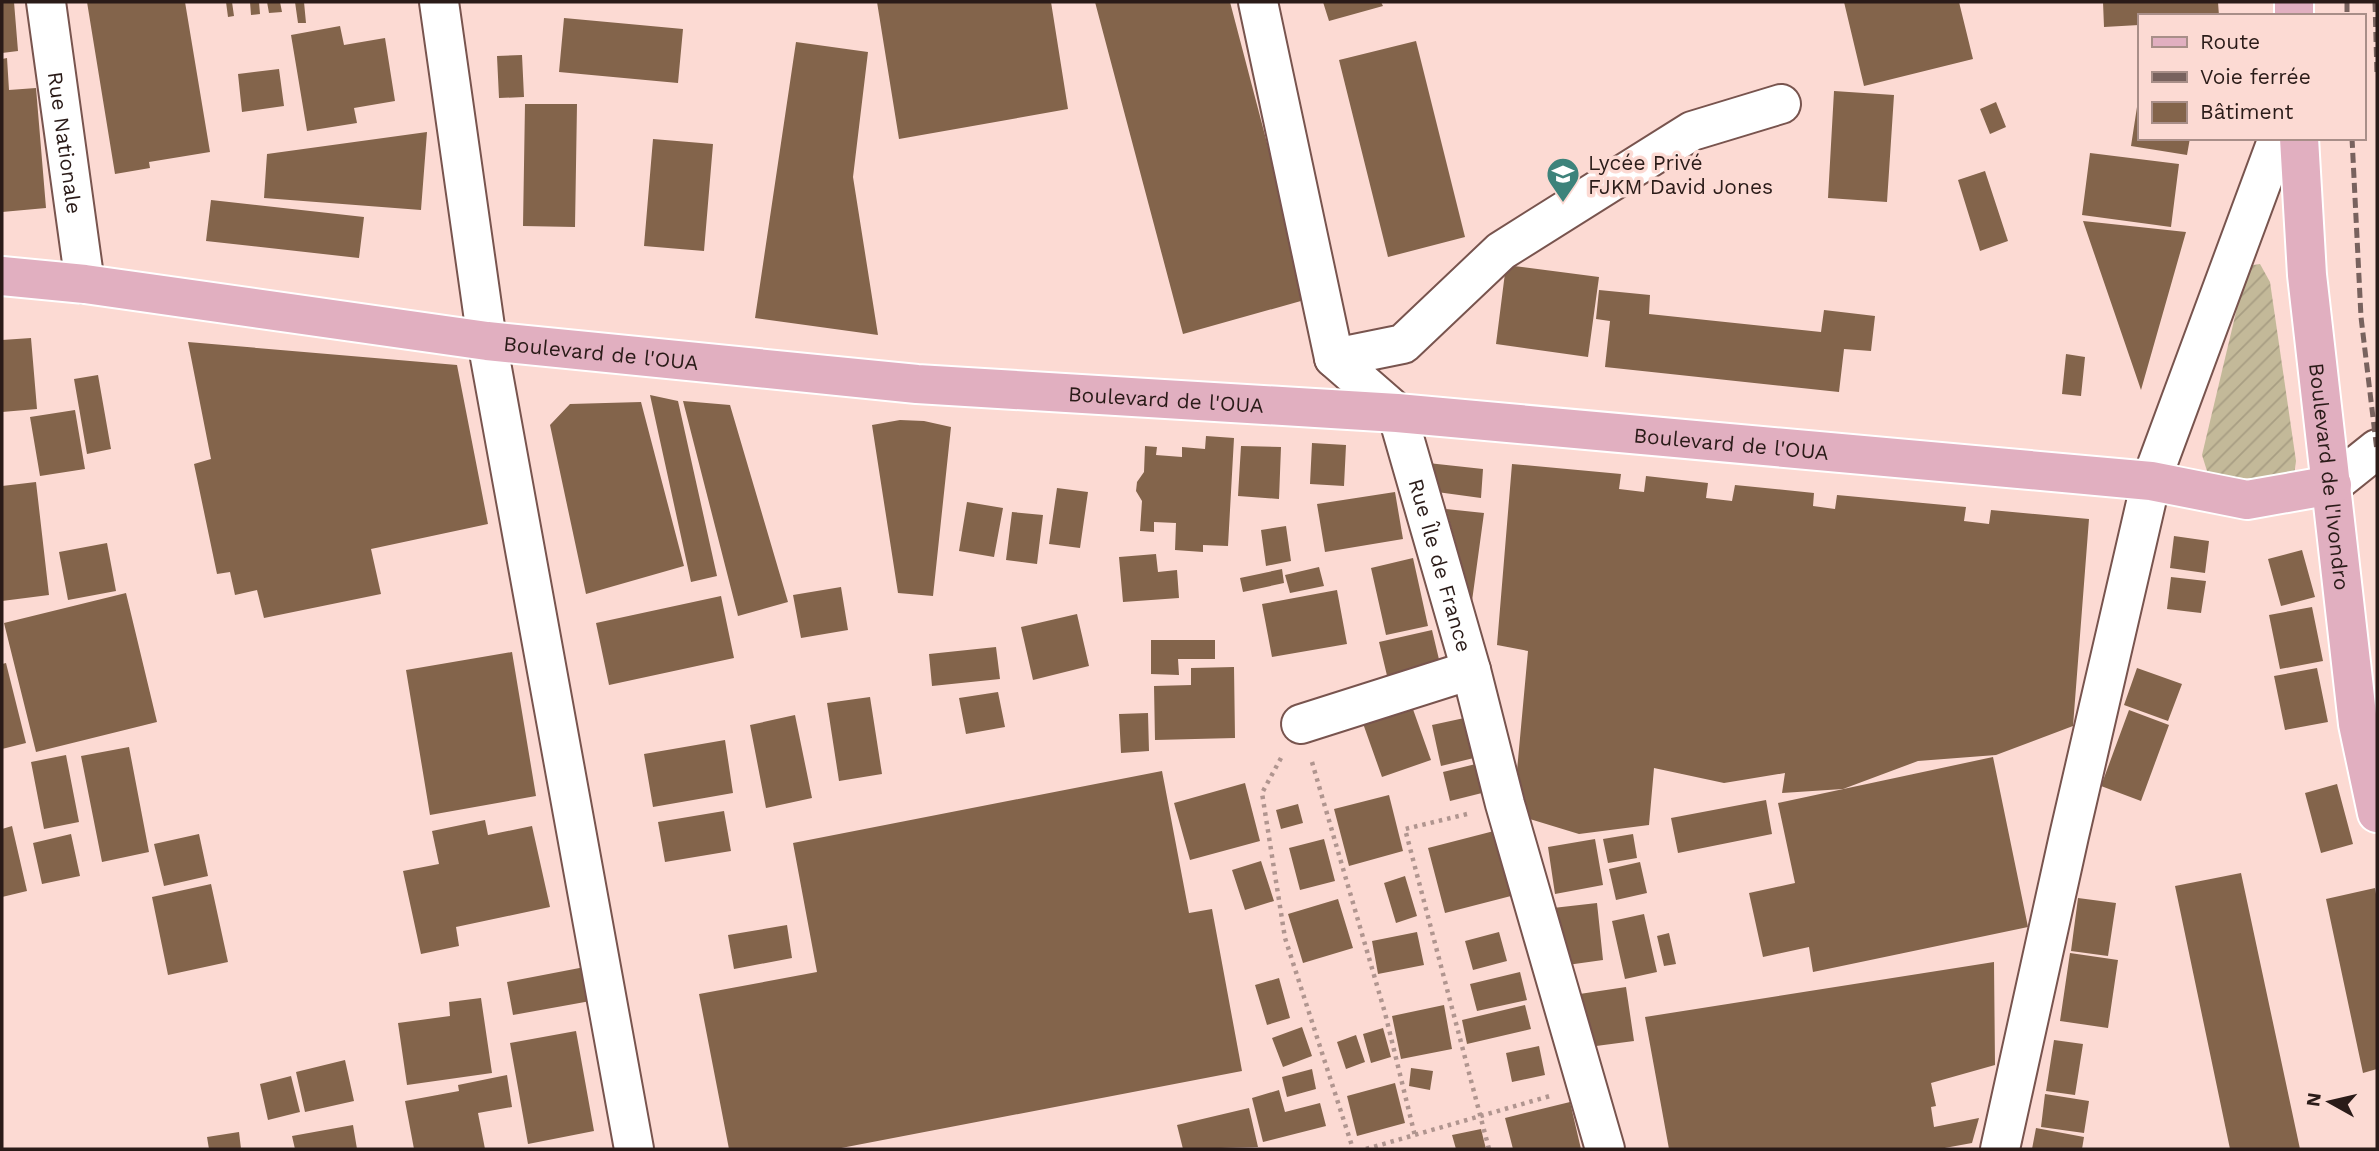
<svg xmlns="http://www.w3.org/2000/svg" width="2379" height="1151" viewBox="0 0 2379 1151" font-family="'Work Sans',sans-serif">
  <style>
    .garden { fill: url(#garden-furrows) }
    .building { fill: #83644b }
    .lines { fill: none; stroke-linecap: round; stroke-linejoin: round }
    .minor-casing { stroke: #78544e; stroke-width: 42 }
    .major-casing { stroke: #fff; stroke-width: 42 }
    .path { stroke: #b0958f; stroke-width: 4.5; stroke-dasharray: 3.5 5; stroke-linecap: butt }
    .minor { stroke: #fff; stroke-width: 38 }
    .major { stroke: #e1afc0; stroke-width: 38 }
    .rail { stroke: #78625e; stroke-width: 5; stroke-dasharray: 10 5; stroke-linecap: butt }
    .labels { text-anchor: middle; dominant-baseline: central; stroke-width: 7; stroke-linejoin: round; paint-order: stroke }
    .street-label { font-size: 21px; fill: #2a1b18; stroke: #fcdad3 }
    .poi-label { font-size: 21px; fill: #2a1b18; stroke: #fcdad3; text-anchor: start }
  </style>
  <defs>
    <pattern id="garden-furrows" width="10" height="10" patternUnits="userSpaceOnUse" patternTransform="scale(1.75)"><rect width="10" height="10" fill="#c3b999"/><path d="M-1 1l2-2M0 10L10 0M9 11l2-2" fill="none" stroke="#a89e83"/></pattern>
  </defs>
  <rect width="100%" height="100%" fill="#fcdad3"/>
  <!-- garden -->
  <path class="garden" d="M2260 264 2270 282 2296 461 2294 476C2268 480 2232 480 2207 471L2202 455 2247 266Z"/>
  <!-- building -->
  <path class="building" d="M2 2H14L18 51 2 53Z
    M87 2H185L210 152 149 162 150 168 115 174Z
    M226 2H232L234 16 228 17Z
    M250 2H259L260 14 251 15Z
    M267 2H280L282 12 269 13Z
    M295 2H304L306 23H298Z
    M877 2H1051L1068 109 899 139Z
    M1095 2H1230L1308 299 1183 334Z
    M1323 2H1381L1383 6 1329 21Z
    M1844 2H1959L1973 59 1864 86Z
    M2103 2H2218L2219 16H2139V25L2104 27Z
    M564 18 683 29 678 83 559 72Z
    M340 26 344 45 385 38 395 101 354 108 357 123 307 131 291 35Z
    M1416 41 1465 237 1388 257 1339 60Z
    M796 42 868 52 853 177 878 335 755 318Z
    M522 55 524 97 499 98 497 56Z
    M7 58 9 90 36 88 46 208 2 212V59Z
    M279 69 284 106 242 112 238 74Z
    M1834 91 1894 95 1887 202 1828 198Z
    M1996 102 2006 127 1990 134 1980 109Z
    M525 104H577L575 227 523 226Z
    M2137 107 2139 108V138H2190L2187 155 2131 146Z
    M427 132 421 210 264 198 267 154Z
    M653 139 713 144 704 251 644 246Z
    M2090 153 2179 164 2171 227 2082 215Z
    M1985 171 2008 241 1980 251 1958 180Z
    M211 200 364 217 359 258 206 241Z
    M2083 221 2186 232 2141 390Z
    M1506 265 1599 277 1588 357 1496 344Z
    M1599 290 1650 295 1649 314 1821 332 1824 310 1875 316 1871 351 1844 349 1839 392 1605 367 1610 321 1596 319Z
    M31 338 37 409 2 412V340Z
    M188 342 457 365 488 524 371 549 381 594 264 618 257 590 235 595 230 572 217 574 194 464 211 459Z
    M2066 354 2085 357 2081 396 2062 394Z
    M98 375 111 449 87 454 74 379Z
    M650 395 678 401 717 576 691 582Z
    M683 401 730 405 788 602 738 616Z
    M641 402 684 566 586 594 550 425 570 404Z
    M75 410 85 469 40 476 30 417Z
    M900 420 924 421 951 427 933 596 898 593 872 425Z
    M1206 436 1234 438 1228 546 1203 545V552L1175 550 1176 523 1154 522V532L1140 531 1142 501 1136 491 1137 482 1144 472 1145 446 1157 447 1156 455 1182 457V447L1205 449Z
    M1312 443 1346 445 1344 486 1310 484Z
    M1241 446 1281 447 1279 499 1238 496Z
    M1428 463 1483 469 1481 498 1437 492Z
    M1512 464 1621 474 1619 489 1644 492 1646 476 1708 483 1706 498 1732 501 1735 485 1814 493 1813 506 1835 509 1837 495 1966 507 1964 521 1989 524 1991 510 2089 519 2073 726 1996 755 1918 761 1843 789 1782 793 1785 773 1724 783 1654 768 1649 825 1579 834 1513 814 1528 651 1497 645Z
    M36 482 49 595 2 601V486Z
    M1057 488 1088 492 1080 548 1049 544Z
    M1395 492 1403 539 1325 552 1317 504Z
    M967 502 1003 508 994 557 959 551Z
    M1446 509 1484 513 1472 601Z
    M1012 512 1043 515 1037 564 1006 560Z
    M1286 526 1291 561 1266 566 1261 530Z
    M2174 536 2209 541 2205 573 2170 568Z
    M107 543 116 591 68 600 59 552Z
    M2302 550 2315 597 2281 606 2268 559Z
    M1156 554 1158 572 1177 570 1179 598 1123 602 1119 557Z
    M1413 558 1428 626 1386 635 1371 568Z
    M1319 567 1324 586 1290 593 1285 575Z
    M1282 569 1284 583 1243 592 1240 578Z
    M2171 577 2206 581 2201 613 2167 609Z
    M841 587 848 630 801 638 793 595Z
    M1337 590 1347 644 1272 657 1262 604Z
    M126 593 157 722 36 752 4 623Z
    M721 596 734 658 609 685 596 623Z
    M2312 607 2323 661 2280 669 2269 615Z
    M1077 614 1089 666 1033 680 1021 627Z
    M1432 630 1442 672 1389 684 1379 642Z
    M1151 640H1215V659H1178L1179 675 1151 674Z
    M996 647 1000 679 932 686 929 654Z
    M512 652 536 796 430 815 406 670Z
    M6 663 26 743 2 749V664Z
    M1234 667 1235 738 1155 740 1154 686 1191 685V668Z
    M2137 668 2182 684 2168 721 2124 705Z
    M2317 668 2328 722 2285 730 2274 676Z
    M998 692 1005 727 966 734 959 698Z
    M870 697 882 774 839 781 827 703Z
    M1409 698 1431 760 1382 777 1360 715Z
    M2129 710 2169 725 2141 801 2101 786Z
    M1148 713 1149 751 1121 753 1119 714Z
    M795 715 812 798 766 808 750 725Z
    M1469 717 1478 757 1441 766 1432 725Z
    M725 740 733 793 653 807 644 754Z
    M129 747 149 852 102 862 81 756Z
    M66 755 79 822 44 829 31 762Z
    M1993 757 2028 927 1813 972 1809 947 1763 957 1749 893 1795 883 1778 803Z
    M1484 762 1490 791 1450 801 1443 772Z
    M1162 771 1189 913 1212 909 1242 1071 836 1149H729L699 994 817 972 793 843Z
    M1245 783 1260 841 1190 860 1174 803Z
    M2337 784 2353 844 2321 853 2305 793Z
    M1389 795 1403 851 1349 866 1334 809Z
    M1766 800 1772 834 1678 853 1671 818Z
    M1298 804 1303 823 1281 829 1276 810Z
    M724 811 731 851 665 862 658 822Z
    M485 820 488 835 532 826 550 907 456 927 459 946 421 954 403 871 439 864 432 831Z
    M12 826 27 891 2 897V829Z
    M1494 831 1511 896 1445 913 1428 848Z
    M71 834 80 876 42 884 33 843Z
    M199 834 208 876 164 886 154 844Z
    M1633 834 1637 858 1608 863 1603 839Z
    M1324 839 1335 881 1300 890 1289 848Z
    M1595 839 1603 885 1555 894 1548 847Z
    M1261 861 1274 901 1245 910 1232 870Z
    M1640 862 1647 893 1616 900 1609 869Z
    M2241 873 2300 1149H2230L2175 886Z
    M1405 876 1417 916 1396 923 1384 883Z
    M211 884 228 962 168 975 152 897Z
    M2375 888 2377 900V1069L2363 1073 2326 899Z
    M2078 898 2116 903 2108 956 2071 951Z
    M1338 899 1353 948 1303 963 1288 914Z
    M1597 903 1603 960 1560 966 1553 908Z
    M1644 914 1657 972 1625 979 1612 921Z
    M787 925 792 958 734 969 728 935Z
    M1417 932 1424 965 1378 974 1372 941Z
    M1499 932 1507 961 1473 970 1465 941Z
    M1669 933 1676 964 1664 966 1657 936Z
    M2070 953 2118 960 2108 1028 2060 1021Z
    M1994 962 1995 1065 1931 1083 1936 1106 1931 1107 1934 1127 1979 1118 1972 1143 1939 1149H1669L1645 1017Z
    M590 966 596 1000 513 1015 507 982Z
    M1520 972 1527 1000 1477 1011 1470 984Z
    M1279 978 1290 1018 1267 1025 1255 985Z
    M1626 987 1634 1041 1581 1048 1573 995Z
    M481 998 492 1073 407 1085 398 1023 450 1016 449 1002Z
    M1444 1005 1452 1049 1401 1059 1392 1016Z
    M1525 1005 1531 1029 1467 1044 1462 1020Z
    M1302 1027 1312 1056 1283 1067 1272 1038Z
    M1383 1028 1391 1057 1371 1063 1363 1034Z
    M576 1031 594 1131 528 1144 510 1043Z
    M1356 1035 1365 1062 1346 1069 1337 1042Z
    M2054 1040 2083 1044 2075 1095 2046 1091Z
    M1539 1046 1545 1075 1512 1082 1506 1053Z
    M345 1060 354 1101 305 1112 296 1072Z
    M1411 1068 1433 1071 1430 1090 1409 1086Z
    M1312 1069 1316 1089 1287 1097 1282 1077Z
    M507 1075 512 1107 478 1113 485 1149H414L405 1101 459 1091 458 1085Z
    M291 1076 300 1112 268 1120 260 1084Z
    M1395 1083 1405 1123 1357 1136 1347 1096Z
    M1279 1090 1285 1112 1320 1103 1326 1126 1263 1142 1252 1098Z
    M2045 1094 2089 1101 2084 1133 2041 1127Z
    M1570 1102 1581 1149H1513L1505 1118Z
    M1249 1108 1258 1147 1183 1149 1177 1125Z
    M353 1125 357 1149H295L292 1136Z
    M2036 1128 2084 1137 2082 1149H2032Z
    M1481 1129 1486 1149H1456L1452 1135Z
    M239 1132 241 1149H209L207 1137Z"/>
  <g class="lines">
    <defs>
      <g id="minor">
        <path id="s1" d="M46 2 85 284"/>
        <path d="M439 2 487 341 634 1149"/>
        <path id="s2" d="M1258 2 1334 358 1397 413 1471 670 1505 804 1605 1149"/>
        <path d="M1334 358 1403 344 1501 251 1692 131 1781 104"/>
        <path d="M2332 485 2377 449"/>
        <path d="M1301 724 1471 670"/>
        <path d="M2000 1149 2069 836 2151 481 2278 138"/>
      </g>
      <g id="major">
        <path d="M2294 2V16"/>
        <path id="s3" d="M2299 138 2307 275 2358 724 2377 813"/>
        <path id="s4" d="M2 276 85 284 487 341 917 384 1397 413 2151 481 2247 500 2332 485"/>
      </g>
    </defs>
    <!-- minor casing -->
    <use href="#minor" class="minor-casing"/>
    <!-- major casing -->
    <use href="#major" class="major-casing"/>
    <!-- path -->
    <path class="path" d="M1281 758 1262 793 1285 938 1353 1149
      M1312 762 1385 1013 1415 1136
      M1467 814 1405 829 1489 1149
      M1366 1149 1550 1096"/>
    <!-- minor -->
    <use href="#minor" class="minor"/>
    <!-- major -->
    <use href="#major" class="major"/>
    <!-- rail -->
    <path class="rail" d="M2347 2V16
      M2375 2 2377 76
      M2352 138 2361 317 2377 451"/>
  </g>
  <!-- icons -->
  <defs>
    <symbol id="school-pin" viewBox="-11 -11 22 30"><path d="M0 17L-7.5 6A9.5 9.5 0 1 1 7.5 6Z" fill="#3d837b" stroke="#fcdad3"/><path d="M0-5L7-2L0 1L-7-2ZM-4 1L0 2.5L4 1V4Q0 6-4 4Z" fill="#fff"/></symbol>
  </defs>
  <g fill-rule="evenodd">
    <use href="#school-pin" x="1544" y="155" width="38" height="52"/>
  </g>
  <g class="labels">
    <!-- street labels -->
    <g class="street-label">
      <text stroke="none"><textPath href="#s1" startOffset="142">Rue Nationale</textPath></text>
      <text stroke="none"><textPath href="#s4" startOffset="604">Boulevard de l'OUA</textPath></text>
      <text stroke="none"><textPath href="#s4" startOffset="1171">Boulevard de l'OUA</textPath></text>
      <text stroke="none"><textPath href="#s4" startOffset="1738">Boulevard de l'OUA</textPath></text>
      <text stroke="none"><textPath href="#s3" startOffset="340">Boulevard de l'Ivondro</textPath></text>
      <text stroke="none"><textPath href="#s2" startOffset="606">Rue Île de France</textPath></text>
    </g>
    <!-- poi labels -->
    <g class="poi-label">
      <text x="1588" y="162">Lycée Privé<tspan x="1588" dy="24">FJKM David Jones</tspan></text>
    </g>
  </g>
  <!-- border -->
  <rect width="2379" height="1151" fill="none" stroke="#2a1b18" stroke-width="7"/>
  <!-- legend -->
  <rect x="2138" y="14" width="228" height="126" fill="#fcdad3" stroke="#a88e88" stroke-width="2"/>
  <rect x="2152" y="37" width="35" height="10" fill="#e1afc0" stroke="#a88e88" stroke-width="2"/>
  <text x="2200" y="49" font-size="21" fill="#2a1b18">Route</text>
  <rect x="2152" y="72" width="35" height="10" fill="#78625e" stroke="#a88e88" stroke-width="2"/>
  <text x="2200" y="84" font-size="21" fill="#2a1b18">Voie ferrée</text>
  <rect x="2152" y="102" width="35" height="21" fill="#83644b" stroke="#a88e88" stroke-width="2"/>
  <text x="2200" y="119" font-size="21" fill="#2a1b18">Bâtiment</text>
  <!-- north arrow -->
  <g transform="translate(2330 1102) rotate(278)" stroke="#fcdad3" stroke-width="5" paint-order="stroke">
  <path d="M0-5L12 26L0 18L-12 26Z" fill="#2a1b18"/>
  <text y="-10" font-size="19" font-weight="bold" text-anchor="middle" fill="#2a1b18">N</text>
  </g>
</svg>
